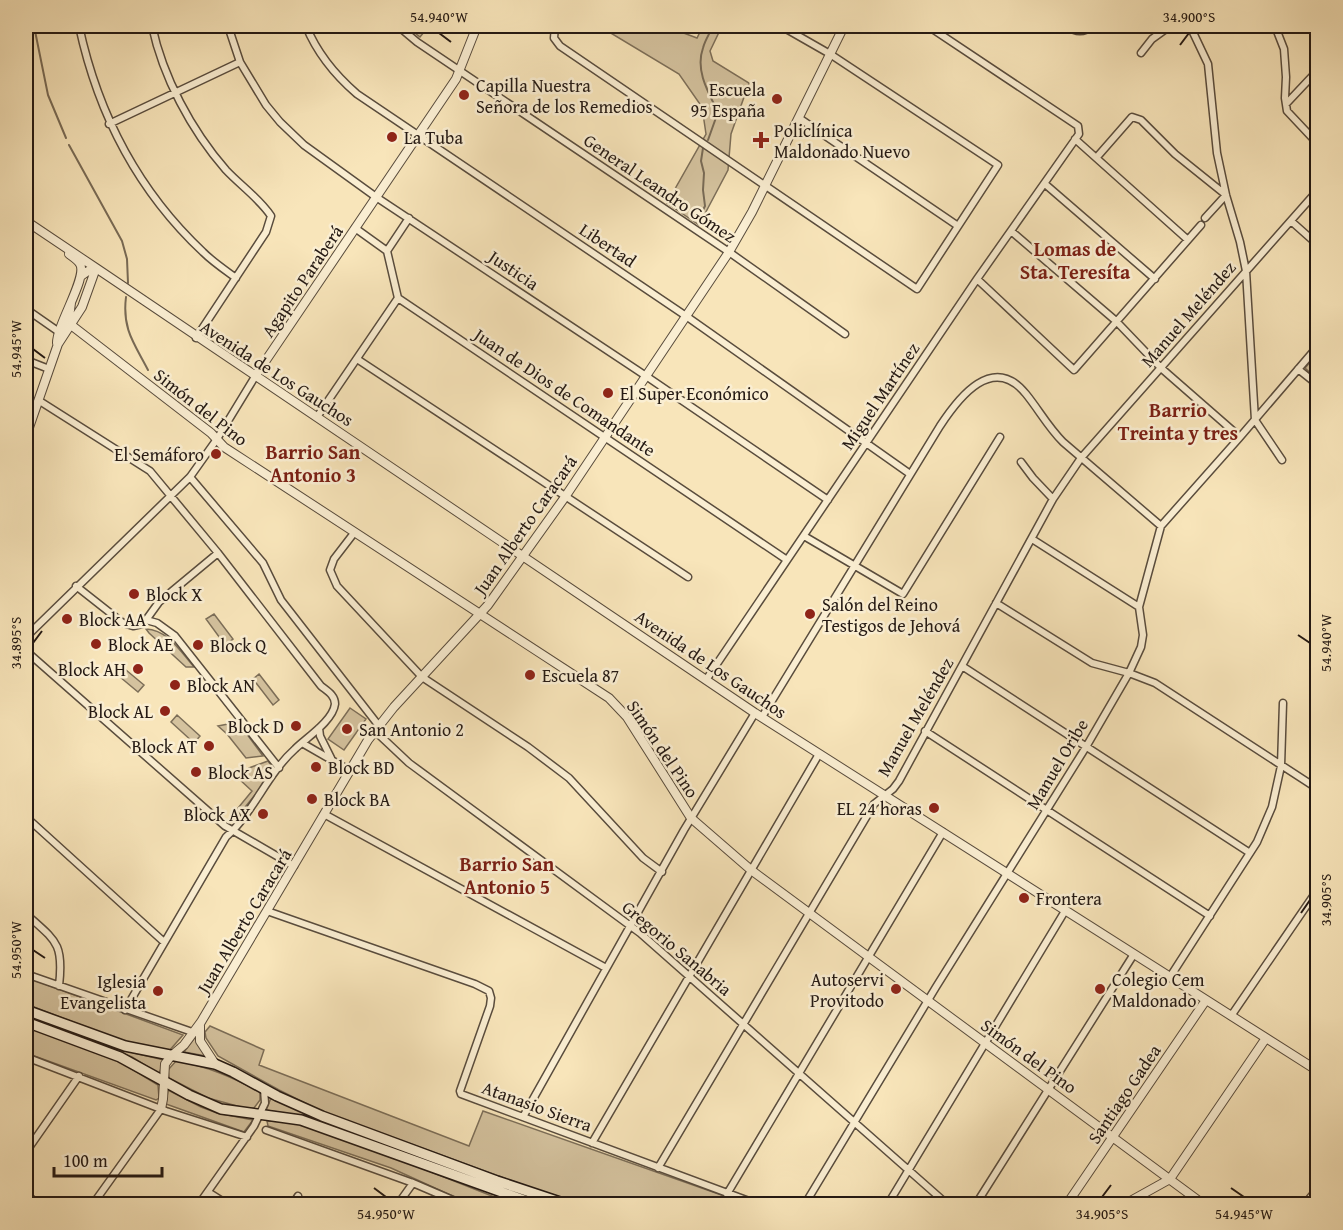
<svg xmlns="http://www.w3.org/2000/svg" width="1343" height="1230" viewBox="0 0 1343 1230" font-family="'Gentium Book Plus',serif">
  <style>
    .green { fill: #d4c29e; stroke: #7c6e58; stroke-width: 1.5 }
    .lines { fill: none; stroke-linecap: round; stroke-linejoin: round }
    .stream { stroke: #786a55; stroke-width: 2 }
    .minor-casing { stroke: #594c3d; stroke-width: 9 }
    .tertiary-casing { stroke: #594c3d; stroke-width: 10 }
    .secondary-casing { stroke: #241913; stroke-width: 12 }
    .minor { stroke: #faeed2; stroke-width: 6 }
    .tertiary { stroke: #faeed2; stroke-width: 8 }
    .secondary { stroke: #faeed2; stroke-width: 9 }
    .ticks { fill: none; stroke: #241913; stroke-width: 2 }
    .poi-dot { fill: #8f2418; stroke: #faeed2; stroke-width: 2 }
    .labels { text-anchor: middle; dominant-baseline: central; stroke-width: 5; stroke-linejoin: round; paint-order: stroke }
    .poi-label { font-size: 18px; fill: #241913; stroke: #faeed2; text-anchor: start }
    .street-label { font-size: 18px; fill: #241913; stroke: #faeed2 }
    .neighbourhood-label { font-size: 20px; font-weight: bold; fill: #7a1f14; stroke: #faeed2 }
    .neatline { fill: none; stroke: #241913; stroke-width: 2 }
    .ticks-label { font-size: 15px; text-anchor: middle; fill: #241913 }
  </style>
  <rect width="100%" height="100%" fill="#f8e5ba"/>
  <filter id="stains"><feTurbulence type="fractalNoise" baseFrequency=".00333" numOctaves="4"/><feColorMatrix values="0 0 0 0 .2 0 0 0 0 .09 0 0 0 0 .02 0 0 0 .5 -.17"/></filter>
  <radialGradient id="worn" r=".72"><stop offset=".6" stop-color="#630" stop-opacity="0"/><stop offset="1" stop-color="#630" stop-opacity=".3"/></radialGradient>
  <!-- green -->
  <path class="green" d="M406 26H429L420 37Z
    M599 26H665L697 38 703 26H722L710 51 713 61 749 83 731 134 728 170 699 225 667 203 706 134 702 107 679 74Z
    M1317 354V379L1305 368Z
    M214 614 233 639 225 645 206 619Z
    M146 629C168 630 180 651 194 667H186L149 633Z
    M120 665 144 685 138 692 114 672Z
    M259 674 279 700 273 705 253 679Z
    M350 708 366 719 344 750 328 739Z
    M177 715 200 736 194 743 171 722Z
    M238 722 263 756 246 758 227 734 218 726Z
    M268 761 274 769 272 774 237 817 233 814 252 791 238 778 249 768Z
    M26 977 183 1035 169 1051 120 1040 26 1004Z
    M26 1014 134 1053 164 1060 159 1074 132 1057 26 1017Z
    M26 1026 114 1058 158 1085 159 1098 156 1100 26 1053Z
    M210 1026 264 1050 259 1065 469 1146 483 1111 747 1204H582L532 1188 323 1112 279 1090 218 1056 206 1038 205 1032Z
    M196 1036 206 1056 184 1052Z
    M176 1061C207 1066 232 1077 260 1092V1100L254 1108 248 1109 208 1098 169 1078 168 1070Z
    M168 1090 201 1107 217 1113 253 1120 244 1132 166 1104Z
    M271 1098 320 1120 552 1204H542L301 1116 266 1110Z
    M267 1121 285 1122 303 1125 396 1158 492 1196 484 1204H470L391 1168 268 1126Z"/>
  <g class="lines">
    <!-- stream -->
    <path class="stream" d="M34 26 48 95 66 138
      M708 140 718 112C708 92 695 70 703 48 705 40 710 33 713 26
      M69 145 122 241 127 259 128 283
      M699 218 705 206 703 190 704 173 701 161 703 148
      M126 297C122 329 134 343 148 370"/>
    <defs>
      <path id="minor" d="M79 26C98 114 137 190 203 252 213 262 225 270 236 278
        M152 26C163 77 191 130 226 170 240 185 260 199 271 216L266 232 196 338
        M228 26 240 62 266 105 280 122 304 145 376 197 646 376 828 500
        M306 26C317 53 335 75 357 94L686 316 910 474
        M398 26 417 42 729 252 845 334
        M555 26 554 38 560 46 917 289 998 165 830 54 781 26
        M1066 26C1075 32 1084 33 1092 26
        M1190 26 1208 64 1217 153 1226 195 1240 242 1246 271 1255 420 1282 460
        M1275 26 1284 49 1286 77 1285 98 1287 111 1318 144
        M1141 53 1152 39 1170 26
        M1286 104 1318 70
        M799 118 958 226
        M109 124 240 62
        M1075 139 1188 240
        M1097 157 1132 117 1141 120 1175 154 1226 195 1205 218
        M1045 184 1155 279
        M409 218 387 251 398 298 787 560
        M1291 221 1318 245
        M355 228 387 251
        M1011 231 1116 321 1161 368 1240 437
        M977 279 1074 370 1201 225
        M26 309 59 332
        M357 359 688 577
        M26 360 49 369
        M1298 369 1318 385
        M38 400 150 471 218 553 321 686C327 691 335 695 335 704 333 721 306 738 295 749 267 774 254 812 226 837L125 1010
        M317 417 398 298
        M1021 462 1033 478 1053 499
        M190 477 263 563 281 600 379 726
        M354 533 334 559 330 570 337 586 422 677 528 747 569 778 643 858 662 872
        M804 536 903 594 1000 437
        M1032 539 1139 607
        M76 586 123 623 133 626 142 624 146 620 159 602 218 553
        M996 603 1092 663 1129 673 1155 683 1318 789
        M146 620 157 623 175 636 279 768
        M26 637 190 477 217 439 256 375
        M26 651 225 826 294 866
        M962 666 1250 853
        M706 680 977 279 1079 134 1078 126 928 26
        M762 717 940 426C959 397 993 353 1026 394 1039 410 1048 427 1063 442L1161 526
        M319 728 320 736 331 758
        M375 731 409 763 640 933 947 1204
        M925 731 1210 916
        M302 743 349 770
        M324 814 606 968
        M26 817 164 942
        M267 911 475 984 489 991 491 998 490 1006 460 1091 461 1094 757 1204
        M26 914C56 941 64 943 59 986
        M26 974 195 1033
        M1170 977 1257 842 1272 807 1281 766 1283 703
        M1231 1016 1318 889
        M26 1057 166 1111 247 1137
        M523 1117 684 830 755 713
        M266 1130 413 1183 462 1204
        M592 1143 819 754
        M26 1152 79 1076
        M658 1168 874 804 893 789 899 781 1053 499 1081 458 1318 190
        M208 1192 227 1204
        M26 1194 34 1201 35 1204
        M727 1194 943 832
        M93 1204 161 1109
        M199 1204 254 1126 265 1103 264 1089
        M293 1204 298 1196
        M398 1204 413 1183
        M805 1204 936 987 1086 747 1129 673 1141 647 1143 635 1139 607 1161 526 1240 437 1318 346
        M888 1204 1065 911
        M976 1204 1134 954
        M1305 1204 1318 1188"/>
      <path id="tertiary" d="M26 221 96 268 82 307 58 344 26 436
        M81 276 88 271 96 268 755 713 1318 1071
        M71 303 69 317 71 325 211 433 224 447 609 698 627 717 691 818 751 870 1203 1204
        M57 343C57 324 88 277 80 264 78 260 73 257 69 254
        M256 375 456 79 477 26
        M200 1026V1041L215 1064
        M161 1109 163 1099 165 1064 171 1056 184 1045 201 1022 368 740 394 707 488 605 565 497 729 252 752 212 844 26
        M1067 1204 1206 1000
        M1125 1204 1170 1179 1266 1038"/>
      <path id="secondary" d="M26 1010 125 1046 215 1064 233 1072 277 1096 322 1116 497 1181 566 1204
        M26 1022 120 1057 189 1095 221 1109 301 1120 535 1204"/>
    </defs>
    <!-- minor casing -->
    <use href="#minor" class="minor-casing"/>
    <!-- tertiary casing -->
    <use href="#tertiary" class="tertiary-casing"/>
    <!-- secondary casing -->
    <use href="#secondary" class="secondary-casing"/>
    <!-- minor -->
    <use href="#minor" class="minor"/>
    <!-- tertiary -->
    <use href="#tertiary" class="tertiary"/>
    <!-- secondary -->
    <use href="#secondary" class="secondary"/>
  </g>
  <!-- ticks -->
  <path class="ticks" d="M439 33 451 42M1180 45 1189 33M33 349 45 358M1298 635 1310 643M33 643 42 631M1301 913 1310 900M33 950 45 958M374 1188 386 1197M1231 1188 1244 1197M1102 1197 1111 1185"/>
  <!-- markers -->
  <g class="poi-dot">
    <circle cx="464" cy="95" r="6"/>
    <circle cx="777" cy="99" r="6"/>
    <circle cx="392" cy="137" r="6"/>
    <path d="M758 131h6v6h6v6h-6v6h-6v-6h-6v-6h6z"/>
    <circle cx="608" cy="393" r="6"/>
    <circle cx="216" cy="454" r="6"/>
    <circle cx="134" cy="594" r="6"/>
    <circle cx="810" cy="614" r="6"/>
    <circle cx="67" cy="619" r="6"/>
    <circle cx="96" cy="644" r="6"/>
    <circle cx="198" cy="645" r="6"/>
    <circle cx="138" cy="669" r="6"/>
    <circle cx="530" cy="675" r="6"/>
    <circle cx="175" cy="685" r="6"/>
    <circle cx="165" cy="711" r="6"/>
    <circle cx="296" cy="726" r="6"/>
    <circle cx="347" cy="729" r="6"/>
    <circle cx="209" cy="746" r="6"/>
    <circle cx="316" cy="767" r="6"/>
    <circle cx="196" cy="772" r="6"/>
    <circle cx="312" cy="799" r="6"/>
    <circle cx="934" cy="808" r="6"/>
    <circle cx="263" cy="814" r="6"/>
    <circle cx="1024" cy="898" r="6"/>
    <circle cx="896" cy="989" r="6"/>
    <circle cx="1100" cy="989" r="6"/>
    <circle cx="158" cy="991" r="6"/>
  </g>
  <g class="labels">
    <!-- poi labels -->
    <g class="poi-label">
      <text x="476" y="85">Capilla Nuestra<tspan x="476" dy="21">Señora de los Remedios</tspan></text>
      <text x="765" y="89" text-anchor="end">Escuela<tspan x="765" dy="21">95 España</tspan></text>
      <text x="774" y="130">Policlínica<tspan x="774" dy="21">Maldonado Nuevo</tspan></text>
      <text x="404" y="137">La Tuba</text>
      <text x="620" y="393">El Super Económico</text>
      <text x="204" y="454" text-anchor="end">El Semáforo</text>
      <text x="146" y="594">Block X</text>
      <text x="822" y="604">Salón del Reino<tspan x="822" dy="21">Testigos de Jehová</tspan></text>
      <text x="79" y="619">Block AA</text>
      <text x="108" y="644">Block AE</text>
      <text x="210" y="645">Block Q</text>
      <text x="126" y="669" text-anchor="end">Block AH</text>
      <text x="542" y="675">Escuela 87</text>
      <text x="187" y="685">Block AN</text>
      <text x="153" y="711" text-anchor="end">Block AL</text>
      <text x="284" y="726" text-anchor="end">Block D</text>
      <text x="359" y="729">San Antonio 2</text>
      <text x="197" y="746" text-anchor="end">Block AT</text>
      <text x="328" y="767">Block BD</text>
      <text x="208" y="772">Block AS</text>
      <text x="324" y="799">Block BA</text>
      <text x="922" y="808" text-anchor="end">EL 24 horas</text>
      <text x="251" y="814" text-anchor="end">Block AX</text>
      <text x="1036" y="898">Frontera</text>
      <text x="884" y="979" text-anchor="end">Autoservi<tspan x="884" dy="21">Provitodo</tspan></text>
      <text x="1112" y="979">Colegio Cem<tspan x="1112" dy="21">Maldonado</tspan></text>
      <text x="146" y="981" text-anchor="end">Iglesia<tspan x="146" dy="21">Evangelista</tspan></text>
    </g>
    <!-- street labels -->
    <g class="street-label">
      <text transform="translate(660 188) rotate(34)">General Leandro Gómez</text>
      <text transform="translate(608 245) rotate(34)">Libertad</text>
      <text transform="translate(514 270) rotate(34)">Justicia</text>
      <text transform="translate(302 281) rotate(-56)">Agapito Paraberá</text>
      <text transform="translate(1188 314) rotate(-49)">Manuel Meléndez</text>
      <text transform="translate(277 373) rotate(33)">Avenida de Los Gauchos</text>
      <text transform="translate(565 392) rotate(34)">Juan de Dios de Comandante</text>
      <text transform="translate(880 396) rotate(-56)">Miguel Martínez</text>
      <text transform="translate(201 407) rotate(38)">Simón del Pino</text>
      <text transform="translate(525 525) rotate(-55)">Juan Alberto Caracará</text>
      <text transform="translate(711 664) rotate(34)">Avenida de Los Gauchos</text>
      <text transform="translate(915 717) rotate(-60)">Manuel Meléndez</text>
      <text transform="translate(663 749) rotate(56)">Simón del Pino</text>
      <text transform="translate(1057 764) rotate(-59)">Manuel Oribe</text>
      <text transform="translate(244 921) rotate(-59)">Juan Alberto Caracará</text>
      <text transform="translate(677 948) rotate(40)">Gregorio Sanabria</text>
      <text transform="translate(1029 1056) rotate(36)">Simón del Pino</text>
      <text transform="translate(1124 1094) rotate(-56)">Santiago Gadea</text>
      <text transform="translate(537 1106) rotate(20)">Atanasio Sierra</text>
    </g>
    <!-- neighbourhood labels -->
    <g class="neighbourhood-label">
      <text x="1075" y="248">Lomas de<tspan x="1075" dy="23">Sta. Teresíta</tspan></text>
      <text x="1178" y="409">Barrio<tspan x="1178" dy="23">Treinta y tres</tspan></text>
      <text x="313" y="451">Barrio San<tspan x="313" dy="23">Antonio 3</tspan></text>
      <text x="507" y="863">Barrio San<tspan x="507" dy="23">Antonio 5</tspan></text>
    </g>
  </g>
  <!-- margin -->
  <rect width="1343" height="1230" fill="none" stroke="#f8e5ba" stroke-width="66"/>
  <!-- scale -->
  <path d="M54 1167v9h108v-9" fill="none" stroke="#241913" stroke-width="3"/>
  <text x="63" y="1167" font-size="18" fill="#241913" stroke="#faeed2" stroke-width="4.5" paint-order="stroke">100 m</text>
  <rect x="33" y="33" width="1277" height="1164" class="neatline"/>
  <g class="ticks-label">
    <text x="439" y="22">54.940°W</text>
    <text x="1189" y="22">34.900°S</text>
    <text transform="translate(16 349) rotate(-90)" y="5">54.945°W</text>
    <text transform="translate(16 643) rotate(-90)" y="5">34.895°S</text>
    <text transform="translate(1326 643) rotate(-90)" y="5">54.940°W</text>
    <text transform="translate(1326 900) rotate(-90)" y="5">34.905°S</text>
    <text transform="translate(16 950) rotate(-90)" y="5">54.950°W</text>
    <text x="386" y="1219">54.950°W</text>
    <text x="1102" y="1219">34.905°S</text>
    <text x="1244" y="1219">54.945°W</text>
  </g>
  <rect width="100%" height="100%" filter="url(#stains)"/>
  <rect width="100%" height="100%" fill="url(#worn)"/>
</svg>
